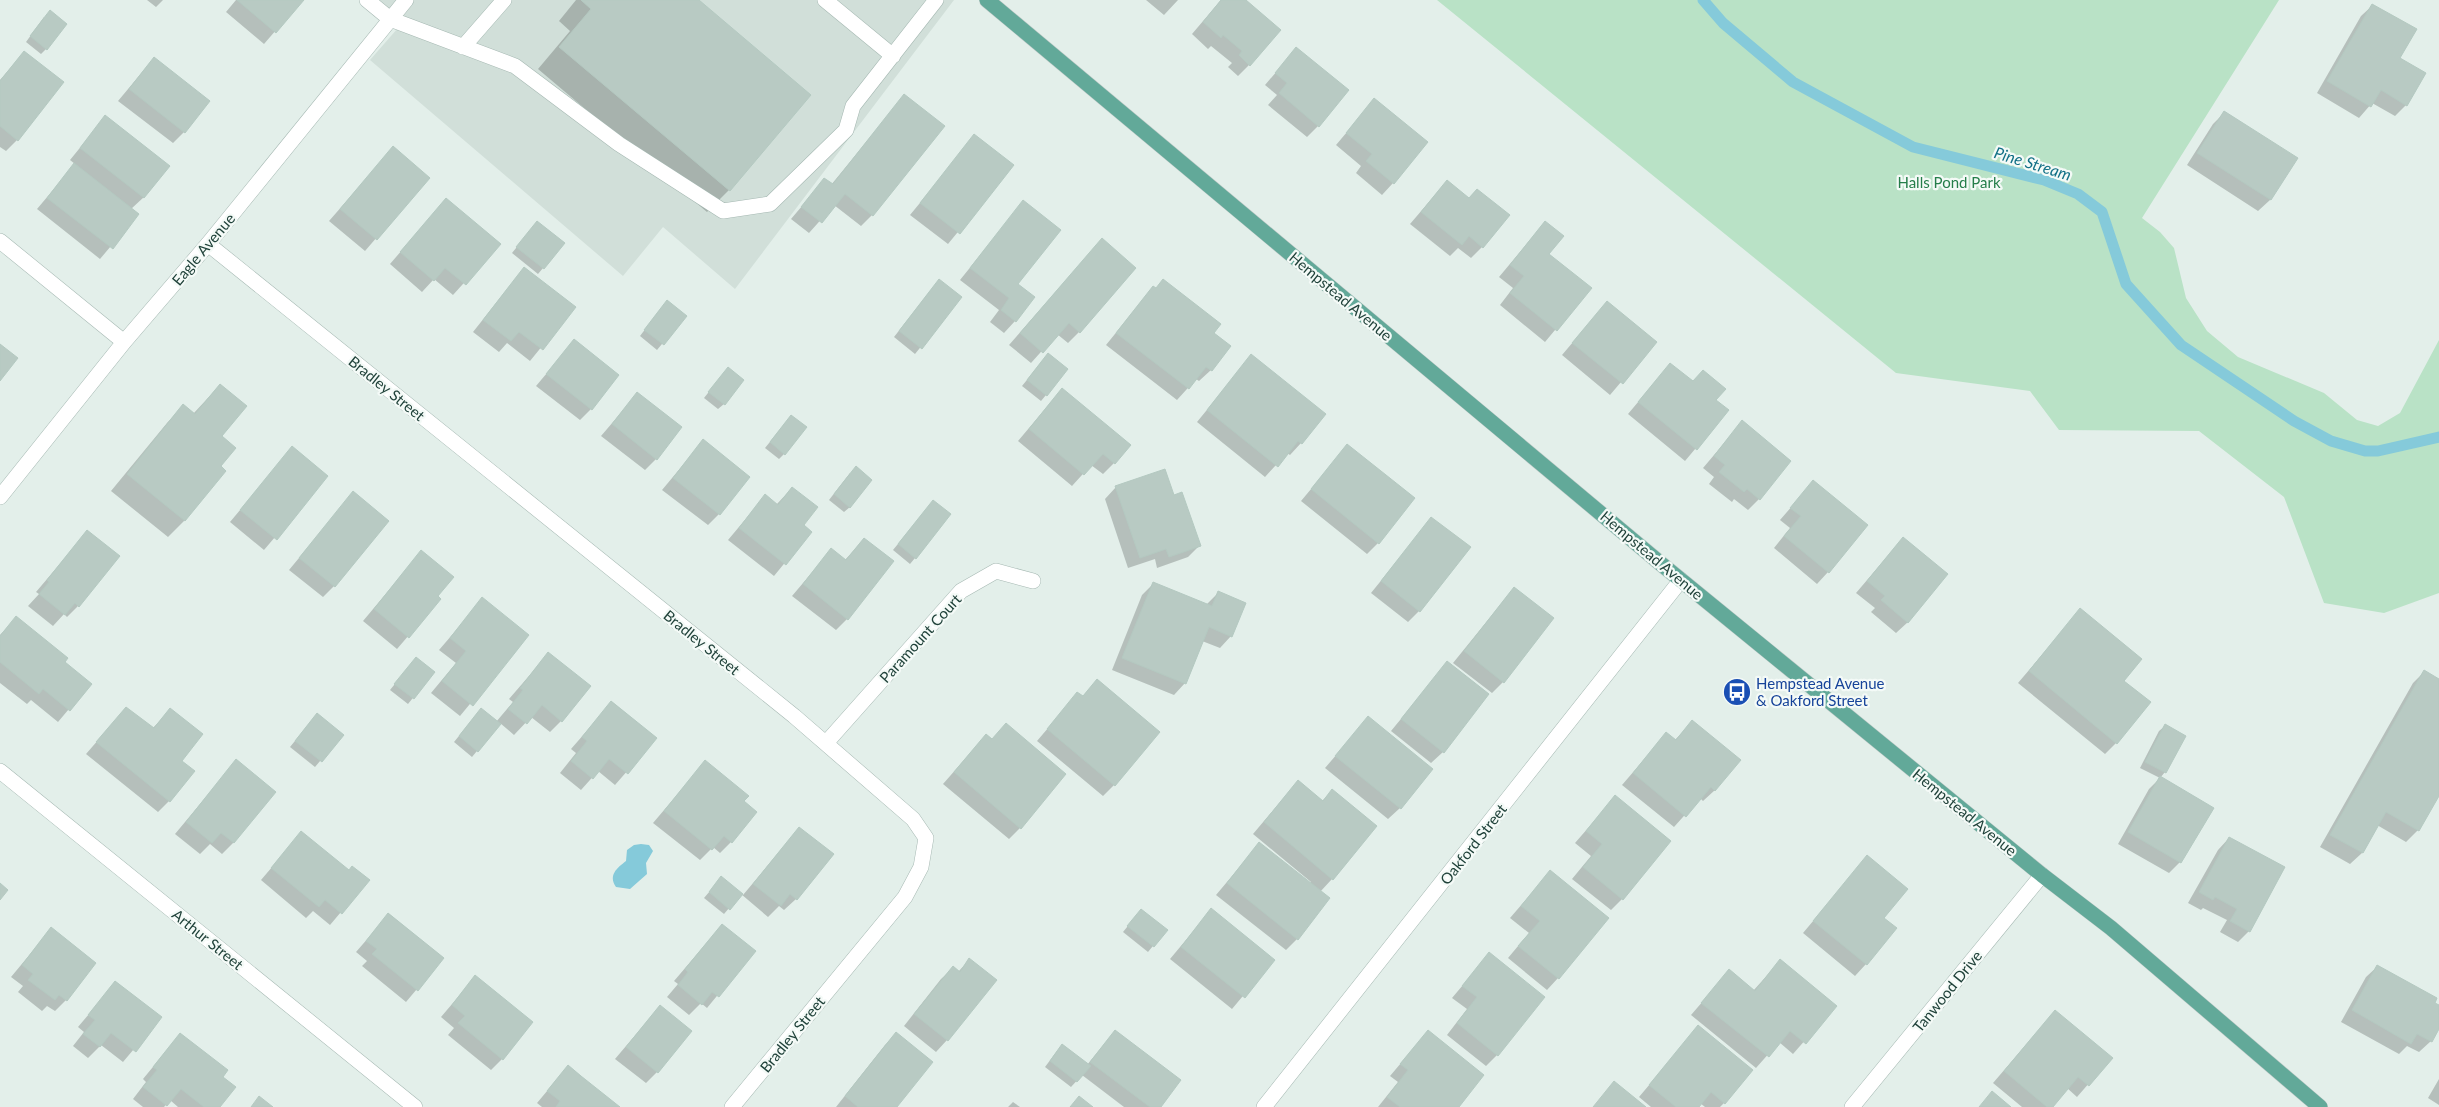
<svg xmlns="http://www.w3.org/2000/svg" width="2439" height="1107" viewBox="0 0 2439 1107" font-family="Lato,sans-serif">
  <style>
    .built { fill: #d1dfd9 }
    .green { fill: #b9e2c6 }
    .water { fill: #85cada }
    .shadow { fill: #0003 }
    .lines { fill: none; stroke-linecap: round; stroke-linejoin: round }
    .stream { stroke: #85cada; stroke-width: 11 }
    .building { fill: #b8cac3; stroke: #b4c9c1 }
    .minor-casing { stroke: #a5b8b2; stroke-width: 16 }
    .major-casing { stroke: #c1cac8; stroke-width: 16 }
    .minor { stroke: #fff; stroke-width: 15 }
    .major { stroke: #62a999; stroke-width: 15 }
    .labels { text-anchor: middle; dominant-baseline: central; stroke-width: 4.5; stroke-linejoin: round; paint-order: stroke }
    .park-label { font-size: 15px; fill: #257e4a; stroke: #f4faf7 }
    .street-label { font-size: 15px; fill: #20423a; stroke: #f4faf7 }
    .transit-label { font-size: 15px; fill: #164399; stroke: #f4faf7; text-anchor: start }
    .water-label { font-size: 16px; font-style: italic; fill: #127086; stroke: #f4faf7 }
  </style>
  <rect width="100%" height="100%" fill="#e3efea"/>
  <!-- built -->
  <path class="built" d="M366 0H954L735 289 663 227 623 276 370 60 398 28Z"/>
  <!-- green -->
  <path class="green" d="M1437 0H2279L2142 218 2160 232 2174 248 2186 298 2207 331 2238 357 2324 393 2357 420 2378 426 2400 413 2439 340V593L2384 613 2324 603 2284 497 2199 431 2059 430 2030 391 1896 373Z"/>
  <!-- water -->
  <path class="water" d="M641 844 649 845 653 851 646 863 647 874 630 889 616 887C608 875 617 868 626 861L627 850 634 845Z"/>
  <!-- shadow -->
  <path class="shadow" d="M147 0H163L156 7Z
    M236 0H302L264 44 226 12Z
    M576 0H697L809 95 729 190 707 212 538 69 570 31 559 21Z
    M1146 0H1178L1164 15Z
    M1221 0H1244L1249 65 1238 76 1228 67 1232 63 1211 46 1208 49 1192 34Z
    M2373 5 2398 59 2406 105 2395 116 2372 103 2359 118 2317 93 2361 16Z
    M44 17 46 49 41 54 26 42Z
    M1296 49 1318 126 1307 137 1268 105 1277 95 1265 85Z
    M24 52 17 140 6 151 0 147V80Z
    M154 58 184 132 173 143 118 101Z
    M904 96 872 215 861 226 834 205 809 233 791 219 825 179 831 185Z
    M1374 100 1393 183 1382 195 1356 173 1361 166 1336 145Z
    M2225 112 2296 158 2270 200 2258 211 2187 165 2213 124Z
    M105 117 144 197 131 209 138 214 100 259 37 209 75 164 70 160Z
    M975 136 1012 166 948 244 910 215Z
    M393 148 428 178 365 251 329 221Z
    M1447 181 1468 199 1477 190 1482 247 1471 258 1458 248 1450 256 1410 224Z
    M446 199 499 244 453 295 434 279 422 292 390 264Z
    M1023 202 1015 321 1004 333 990 322 999 310 960 280Z
    M537 222 564 243 538 274 512 253Z
    M1545 222 1548 254 1590 288 1545 342 1500 305 1513 288 1499 277Z
    M1102 239 1079 332 1068 343 1057 334 1031 363 1009 345Z
    M524 268 574 307 530 361 507 343 499 352 473 332Z
    M934 286 961 297 915 354 894 337Z
    M1153 287 1212 333 1211 370 1199 381 1196 379 1177 400 1106 345Z
    M1607 302 1655 342 1610 395 1562 355Z
    M662 307 685 316 657 350 640 336Z
    M574 341 591 409 580 420 536 386Z
    M1251 356 1324 414 1301 443 1290 455 1287 453 1265 477 1197 422Z
    M1043 360 1046 395 1041 401 1022 386Z
    M1670 364 1727 411 1685 461 1628 414Z
    M723 374 724 404 718 409 704 398Z
    M220 385 219 467 225 471 184 521 168 537 111 491 167 423 183 406 193 414Z
    M1062 389 1114 463 1103 474 1091 465 1072 486 1018 441Z
    M637 394 656 459 645 470 601 436Z
    M786 422 784 454 779 459 765 448Z
    M1742 422 1759 499 1748 510 1734 499 1732 502 1709 484 1714 477 1703 468Z
    M703 441 719 514 708 525 662 490Z
    M1347 446 1378 543 1367 554 1301 501Z
    M292 448 327 476 264 550 230 522Z
    M850 473V507L844 512 829 500Z
    M1813 482 1828 572 1817 584 1774 548 1790 528 1780 520Z
    M1116 487 1173 496 1199 546 1188 557 1157 568 1155 559 1128 568 1105 499Z
    M792 488 802 526 810 532 774 576 728 540 765 496 776 505Z
    M353 493 334 586 323 597 289 570Z
    M928 507 915 558 910 564 893 550Z
    M1431 519 1419 611 1408 622 1371 593Z
    M87 532 78 606 67 617 64 614 53 626 28 606 39 594 36 592Z
    M1903 538 1908 622 1896 633 1871 612 1875 608 1856 593Z
    M864 539 847 619 836 630 792 596 831 550 845 560Z
    M421 552 436 596 440 599 397 649 363 621Z
    M1153 584 1206 605 1218 593 1231 636 1220 648 1202 641 1185 683 1174 695 1112 670 1142 595Z
    M1514 588 1503 682 1492 693 1453 663Z
    M483 599 527 635 460 716 431 693 456 663 439 650Z
    M2080 610 2122 681 2116 743 2105 754 2018 683Z
    M16 618 63 662 90 684 58 722 31 700 27 704 0 683V635Z
    M548 654 561 721 550 732 531 717 514 735 500 723 472 757 454 742 476 715 496 722 513 702 509 699Z
    M1447 663 1443 752 1431 763 1391 731Z
    M411 664 433 673 408 704 390 690Z
    M2424 672 2439 680V793L2418 830 2406 842 2377 825 2362 853 2350 864 2320 847 2413 683Z
    M1097 681 1114 785 1103 796 1037 741 1077 694 1082 697Z
    M612 702 656 738 615 785 598 771 581 790 560 773 576 753 571 749Z
    M126 708 152 729 170 710 180 761 169 801 158 812 86 754Z
    M1368 718 1400 808 1388 819 1325 768Z
    M312 720 342 735 315 767 290 747Z
    M1692 722 1715 790 1703 801 1700 798 1674 827 1622 785 1666 734 1674 741Z
    M2165 726 2184 737 2165 772 2160 778 2212 808 2180 862 2169 873 2118 844 2149 789 2160 778 2140 768 2159 731Z
    M986 735 1020 828 1009 839 943 784Z
    M236 761 234 842 222 854 210 844 200 854 175 834Z
    M705 762 743 801 731 842 720 853 713 847 700 860 653 823Z
    M1298 781 1322 801 1332 791V879L1320 892 1297 939 1286 950 1216 895 1259 844 1310 884 1311 882 1253 834Z
    M1615 797 1622 899 1611 910 1572 879 1591 856 1575 843Z
    M799 828 796 899 784 910 779 906 768 917 741 894 724 914 704 898 721 878 743 895Z
    M301 833 348 871 368 880 330 925 313 911 306 918 261 880Z
    M2229 838 2249 931 2238 942 2220 932 2227 920 2203 908 2201 910 2188 903 2218 850Z
    M1867 857 1883 918 1866 964 1855 976 1803 933Z
    M1550 872 1558 978 1547 990 1508 958 1529 933 1510 918Z
    M1211 910 1273 960 1232 1009 1170 959Z
    M389 914 443 958 406 1002 362 966 367 961 356 952Z
    M1136 916 1166 930 1148 952 1123 932Z
    M722 925 754 951 707 1008 701 1003 689 1015 667 997 678 984 674 981Z
    M51 929 66 1000 55 1011 47 1006 42 1011 18 992 23 986 11 977Z
    M1489 954 1497 1055 1486 1066 1447 1035 1467 1009 1452 998Z
    M969 960 947 1040 936 1052 904 1026 941 979 953 968 958 972Z
    M1780 961 1835 1006 1793 1054 1779 1042 1756 1068 1691 1015 1729 971 1753 991Z
    M2378 966 2439 1007V1027L2431 1041 2419 1052 2407 1046 2399 1054 2341 1022 2366 977Z
    M475 977 502 1059 491 1070 448 1035 454 1028 441 1017Z
    M116 982 160 1018 123 1062 101 1045 88 1058 73 1046 84 1032 78 1027Z
    M660 1006 657 1072 646 1083 615 1059Z
    M2055 1011 2111 1058 2077 1097 2067 1088 2052 1107H2022L1993 1083Z
    M1698 1027 1724 1103 1720 1107H1705L1700 1103 1697 1107H1651L1639 1097Z
    M1115 1031 1159 1107H1124L1082 1075 1071 1087 1045 1067 1057 1051 1087 1065Z
    M1428 1031 1457 1107H1378L1398 1082 1390 1076Z
    M180 1034 221 1077 219 1107H178L170 1100 164 1107H143L133 1099 146 1082 143 1079Z
    M896 1034 895 1107H836L885 1045Z
    M568 1066 618 1107H542L537 1103Z
    M2439 1079V1105L2428 1098Z
    M1013 1102 1020 1107H1008Z"/>
  <g class="lines">
    <!-- stream -->
    <path class="stream" d="M1703 0 1723 23 1793 82 1913 147 2044 180 2078 194 2102 212 2126 284 2181 345 2294 421 2331 441 2365 451H2378L2439 437"/>
  </g>
  <!-- building -->
  <path class="building" d="M237 0H304L276 33Z
    M581 0H699L811 95 730 191 559 47 591 9Z
    M1221 0H1246L1281 30 1250 66 1239 55 1242 51 1223 35 1221 38 1203 22Z
    M2372 4 2417 29 2400 58 2426 73 2407 106 2381 90 2371 107 2327 81Z
    M50 10 67 24 47 50 30 36Z
    M1296 47 1349 90 1319 127 1279 93 1287 83 1275 73Z
    M24 51 64 82 18 141 0 126V81Z
    M154 57 210 101 185 133 129 89Z
    M904 94 945 126 873 216 845 194 822 223 801 207 824 178 833 184Z
    M1374 98 1428 142 1394 184 1366 161 1372 154 1346 133Z
    M2224 111 2298 158 2271 200 2197 153Z
    M105 115 170 166 144 198 80 148Z
    M974 134 1014 165 960 234 920 203Z
    M393 146 430 178 377 240 340 209Z
    M74 163 139 214 113 249 47 198Z
    M1447 180 1469 198 1477 189 1510 215 1483 248 1469 236 1462 245 1421 212Z
    M446 198 501 244 466 285 445 268 434 281 400 252Z
    M1023 200 1061 230 1018 284 1035 297 1016 322 1001 310 1009 298 970 268Z
    M537 221 565 243 544 269 516 247Z
    M1545 221 1564 236 1549 254 1592 288 1557 331 1510 293 1524 276 1510 265Z
    M1102 238 1136 268 1080 333 1069 323 1043 353 1020 333Z
    M524 267 576 307 543 350 519 332 511 341 483 320Z
    M939 279 962 297 922 349 899 331Z
    M1163 279 1221 324 1214 333 1231 346 1212 371 1206 367 1189 389 1116 333 1153 286 1156 288Z
    M667 300 687 316 664 345 644 330Z
    M1607 301 1657 342 1623 384 1572 343Z
    M574 339 619 375 592 410 546 374Z
    M0 344 18 358 0 381Z
    M1048 353 1068 369 1047 396 1027 380Z
    M1251 354 1326 414 1302 444 1298 441 1278 467 1207 410Z
    M1670 363 1693 381 1703 370 1726 389 1716 400 1729 410 1697 450 1638 402Z
    M728 367 744 380 725 405 708 392Z
    M220 384 247 406 222 436 236 448 221 466 226 471 185 521 127 474 183 404 195 414Z
    M1062 388 1131 445 1115 464 1103 454 1084 475 1029 429Z
    M637 392 682 427 657 460 612 424Z
    M791 415 807 427 785 455 770 442Z
    M1742 420 1791 461 1760 500 1747 489 1744 492 1719 472 1725 465 1714 456Z
    M703 439 750 477 720 515 673 478Z
    M1347 444 1415 498 1379 544 1311 489Z
    M292 446 328 476 277 540 240 510Z
    M856 466 872 480 850 508 834 494Z
    M1165 469 1174 495 1182 492 1201 546 1169 557 1166 549 1140 558 1115 486Z
    M1813 480 1868 525 1829 573 1784 536 1801 516 1790 508Z
    M792 487 818 507 804 525 812 532 786 565 739 528 765 494 778 505Z
    M353 491 389 521 335 587 299 558Z
    M933 500 951 514 916 559 898 544Z
    M1431 517 1471 547 1420 612 1381 581Z
    M87 530 120 556 79 607 75 603 65 615 39 594 49 582 47 580Z
    M1903 537 1948 574 1908 623 1881 600 1885 596 1867 581Z
    M864 538 894 561 848 620 803 584 831 548 846 560Z
    M421 550 454 577 438 596 441 599 409 638 374 609Z
    M1153 582 1212 606 1218 591 1246 603 1232 637 1209 627 1186 684 1122 658Z
    M1514 587 1554 618 1504 683 1464 651Z
    M482 597 529 635 473 706 442 681 466 651 450 638Z
    M2080 608 2142 659 2124 681 2151 702 2117 744 2029 671Z
    M16 616 68 658 65 662 92 684 70 711 43 689 39 694 0 662V636Z
    M548 652 591 686 562 722 542 705 527 724 508 709 523 690 520 688Z
    M416 657 435 672 414 699 394 684Z
    M1447 661 1489 694 1444 753 1401 719Z
    M2424 670 2439 679V796L2419 831 2386 812 2363 853 2330 835Z
    M1097 679 1160 732 1115 786 1047 729 1077 692 1083 696Z
    M611 701 657 738 628 774 609 759 593 779 571 761 587 741 582 737Z
    M126 707 154 728 170 708 203 734 182 761 195 771 170 802 96 742Z
    M481 708 501 724 478 752 459 736Z
    M317 713 344 735 322 762 295 741Z
    M1368 716 1433 769 1401 809 1335 756Z
    M1692 720 1741 760 1715 791 1711 787 1686 817 1633 773 1666 732 1676 740Z
    M1006 723 1066 774 1021 829 954 772 986 734 992 739Z
    M2165 724 2186 736 2166 773 2145 762Z
    M236 759 276 792 234 843 221 833 212 843 186 822Z
    M705 760 749 796 744 801 757 812 732 843 724 836 712 850 664 811Z
    M2160 776 2214 808 2181 863 2128 832Z
    M1298 780 1323 801 1332 789 1377 826 1333 880 1264 822Z
    M1615 795 1671 841 1623 900 1583 867 1602 844 1586 831Z
    M799 827 834 854 797 900 790 894 781 906 753 884Z
    M301 831 349 870 352 866 370 880 342 914 325 900 319 907 271 868Z
    M2229 837 2285 867 2250 932 2230 921 2237 909 2215 897 2213 900 2199 892Z
    M1259 842 1330 898 1298 940 1227 883Z
    M1867 855 1908 889 1884 918 1897 928 1867 965 1813 921Z
    M1550 870 1609 918 1559 979 1518 946 1540 921 1521 906Z
    M721 876 743 894 730 910 709 892Z
    M0 883 8 890 0 900Z
    M1211 908 1275 960 1245 998 1181 947Z
    M1141 909 1168 930 1154 947 1127 926Z
    M388 913 444 958 418 991 372 954 377 949 366 941Z
    M722 924 756 951 719 997 712 992 702 1005 678 985 688 972 685 969Z
    M51 927 96 963 67 1001 59 995 55 1000 28 980 33 974 22 965Z
    M1489 952 1545 997 1498 1056 1457 1023 1477 997 1462 986Z
    M969 958 997 980 948 1041 914 1014 953 966 960 972Z
    M1780 959 1837 1006 1806 1044 1790 1031 1769 1057 1701 1003 1729 969 1755 991Z
    M2377 965 2437 998 2435 1003 2439 1005V1029L2432 1042 2417 1034 2411 1044 2352 1010Z
    M475 975 533 1022 503 1060 458 1023 465 1016 452 1005Z
    M115 981 162 1017 136 1052 111 1033 100 1047 83 1034 95 1020 88 1015Z
    M660 1005 692 1031 658 1073 626 1047Z
    M2055 1010 2113 1058 2089 1086 2078 1077 2053 1107H2047L2004 1071Z
    M1698 1025 1753 1070 1725 1104 1711 1092 1699 1107H1676L1649 1085Z
    M1115 1030 1181 1080 1161 1107H1150L1090 1062Z
    M1428 1030 1484 1075 1459 1107H1400L1387 1097 1408 1070 1400 1064Z
    M896 1032 933 1062 897 1107H858L845 1096Z
    M180 1033 228 1070 223 1077 236 1087 220 1107H204L181 1089 167 1106 143 1087 157 1070 153 1067Z
    M1062 1044 1091 1066 1077 1082 1050 1061Z
    M568 1065 581 1076 620 1107H556L560 1101 547 1091Z
    M1614 1081 1646 1107H1593Z
    M1992 1091 2011 1107H1979Z
    M259 1096 273 1107H251Z
    M1079 1096 1093 1107H1070Z"/>
  <g class="lines">
    <defs>
      <path id="minor" d="M367 0 390 19 515 66 619 144 723 211 770 204 846 130 853 106 936 0
        M825 0 893 56
        M463 47 504 0
        M0 241 124 342
        M208 244 794 716 913 819 926 838 921 867 905 897 732 1107
        M0 497 124 342 208 244 406 0
        M826 743 961 591 996 571 1033 581
        M0 771 415 1107
        M1264 1107 1681 580
        M1852 1107 2042 875"/>
      <path id="major" d="M987 0 1660 563 2042 875 2111 928 2320 1107"/>
    </defs>
    <!-- minor casing -->
    <use href="#minor" class="minor-casing"/>
    <!-- major casing -->
    <use href="#major" class="major-casing"/>
    <!-- minor -->
    <use href="#minor" class="minor"/>
    <!-- major -->
    <use href="#major" class="major"/>
  </g>
  <!-- icons -->
  <defs>
    <symbol id="bus-disc" viewBox="-11 -11 22 22"><circle r="9.5" fill="#1a4fb4" stroke="#f4faf7"/><path d="M-5-6H5V4H4V6H2V4H-2V6H-4V4H-5ZM-3.5-4V0h7V-4ZM-3.5 1.2v1.5H-2V1.2ZM2 1.2v1.5H3.5V1.2Z" fill="#fff"/></symbol>
  </defs>
  <g fill-rule="evenodd">
    <use href="#bus-disc" x="1721" y="676" width="32" height="32"/>
  </g>
  <g class="labels">
    <!-- park labels -->
    <g class="park-label">
      <text x="1949" y="182">Halls Pond Park</text>
    </g>
    <!-- street labels -->
    <g class="street-label">
      <text transform="translate(203 249) rotate(-50)">Eagle Avenue</text>
      <text transform="translate(1341 296) rotate(40)">Hempstead Avenue</text>
      <text transform="translate(387 388) rotate(39)">Bradley Street</text>
      <text transform="translate(1652 555) rotate(40)">Hempstead Avenue</text>
      <text transform="translate(920 638) rotate(-48)">Paramount Court</text>
      <text transform="translate(702 642) rotate(39)">Bradley Street</text>
      <text transform="translate(1965 812) rotate(39)">Hempstead Avenue</text>
      <text transform="translate(1473 844) rotate(-52)">Oakford Street</text>
      <text transform="translate(208 939) rotate(39)">Arthur Street</text>
      <text transform="translate(1947 991) rotate(-51)">Tanwood Drive</text>
      <text transform="translate(792 1034) rotate(-51)">Bradley Street</text>
    </g>
    <!-- transit labels -->
    <g class="transit-label">
      <text x="1756" y="683">Hempstead Avenue<tspan x="1756" dy="17">&amp; Oakford Street</tspan></text>
    </g>
    <!-- water labels -->
    <g class="water-label">
      <text transform="translate(2033 163) rotate(17)">Pine Stream</text>
    </g>
  </g>
</svg>
